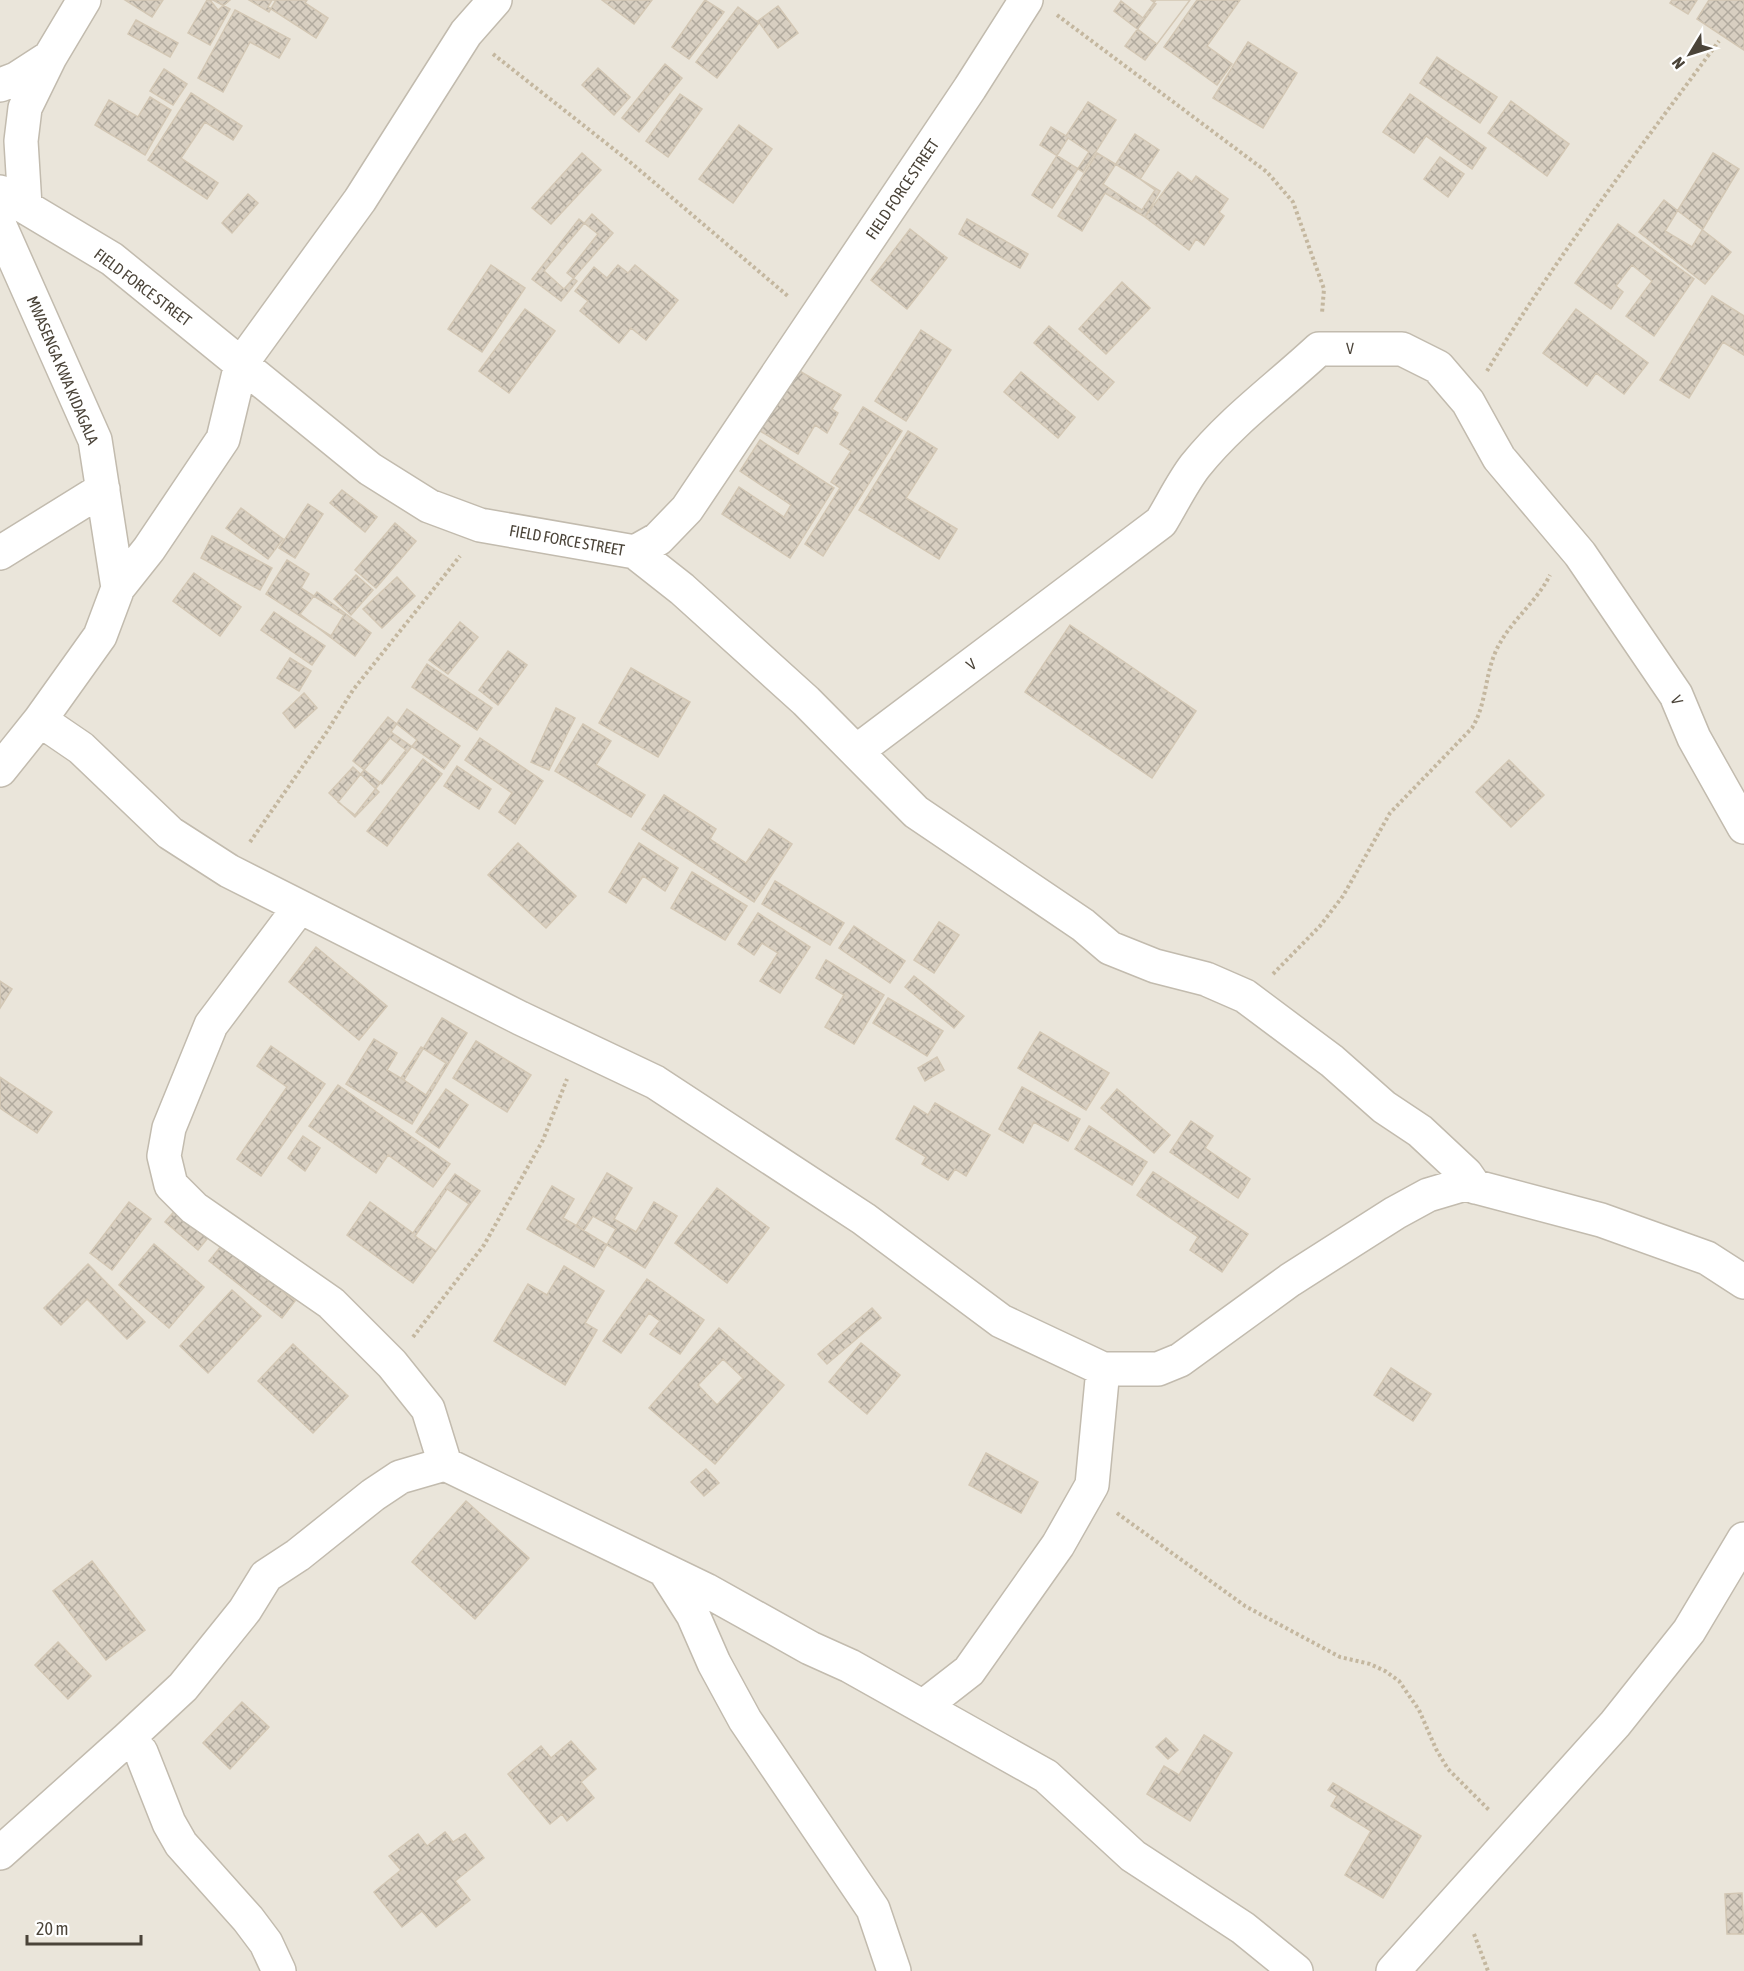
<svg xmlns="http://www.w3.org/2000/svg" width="1744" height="1971" viewBox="0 0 1744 1971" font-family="'Asap Condensed',sans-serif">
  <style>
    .residential { fill: #eae5da }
    .building { fill: url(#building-cross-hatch); stroke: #d3c7b4; stroke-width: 1.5; fill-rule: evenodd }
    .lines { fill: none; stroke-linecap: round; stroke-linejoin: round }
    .street-casing { stroke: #c2bbae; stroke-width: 36 }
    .path { stroke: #c4b79f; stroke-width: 4; stroke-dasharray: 3 3; stroke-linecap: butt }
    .street { stroke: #fff; stroke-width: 33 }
    .labels { text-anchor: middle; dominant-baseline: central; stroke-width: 4.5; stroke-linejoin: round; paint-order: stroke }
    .street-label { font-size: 16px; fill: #4b4439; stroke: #fff }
  </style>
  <defs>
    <pattern id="building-cross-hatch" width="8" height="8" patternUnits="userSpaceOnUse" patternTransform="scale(1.5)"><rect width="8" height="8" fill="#d8cfc1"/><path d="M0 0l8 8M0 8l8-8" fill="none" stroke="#b1aa9e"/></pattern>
  </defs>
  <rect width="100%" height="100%" fill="#f6f3ec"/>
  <!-- residential -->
  <path class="residential" d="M0 0H1744V1971H0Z"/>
  <!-- building -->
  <path class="building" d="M125 0H163L152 17Z
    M207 0H213L230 9 210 45 188 33Z
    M210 0H230L218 10Z
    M249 0H276L269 12Z
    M272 0H307L305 3 328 18 316 38 268 7Z
    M602 0H652L634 24Z
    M705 0 724 12 689 59 672 47Z
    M1151 0H1190L1145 60 1125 46 1156 4Z
    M1156 0H1190L1157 44 1114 11 1121 1 1143 18Z
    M1197 0H1240L1207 46 1232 64 1217 85 1164 47Z
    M1672 0H1697L1688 14 1670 3Z
    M1709 0H1744V50L1697 19Z
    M778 6 798 33 778 48 758 21Z
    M738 7 759 23 717 78 696 62Z
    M235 10 290 39 279 58 250 42 223 92 198 78Z
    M136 20 178 43 170 57 128 34Z
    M1248 42 1297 73 1263 128 1213 98Z
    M1437 57 1497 97 1480 123 1420 83Z
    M665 64 682 78 639 132 622 118Z
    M598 68 630 97 614 115 582 85Z
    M164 69 187 84 173 105 150 91Z
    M191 93 242 126 233 140 205 122 181 158 218 183 207 199 148 160Z
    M680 94 702 109 668 157 646 141Z
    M1410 94 1486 148 1472 169 1426 136 1414 153 1383 132Z
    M150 97 171 110 145 155 95 125 109 100 138 117Z
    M1511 101 1569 144 1547 176 1488 133Z
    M1088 102 1116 120 1083 172 1040 145 1051 127 1066 136Z
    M739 125 772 149 733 203 699 179Z
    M1135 134 1159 150 1140 179 1155 190 1142 210 1103 184Z
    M1068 138 1089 152 1052 208 1032 195Z
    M582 153 601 170 551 224 532 208Z
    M1097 153 1160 191 1145 217 1105 193 1082 231 1058 216Z
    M1713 153 1739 169 1692 247 1665 231Z
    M1440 157 1464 174 1448 197 1424 179Z
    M1178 172 1192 182 1196 176 1228 199 1219 212 1224 216 1204 245 1196 239 1189 250 1145 217Z
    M248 194 258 203 232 233 222 223Z
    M1664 200 1731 252 1705 284 1639 232Z
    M592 214 613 233 564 289 544 271Z
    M579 219 598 234 567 273 577 281 561 301 532 279Z
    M967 219 1028 254 1020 268 959 234Z
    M1618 224 1694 279 1654 336 1626 316 1652 281 1632 265 1616 286 1623 292 1611 309 1575 283Z
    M910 229 947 258 907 309 871 280Z
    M491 265 525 288 482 352 448 329Z
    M618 265 628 273 635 265 678 300 646 340 631 328 619 343 580 311 588 301 575 291 594 267 607 278Z
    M1122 282 1150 308 1106 354 1079 329Z
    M1712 296 1744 316V355L1723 342 1689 398 1660 380Z
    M525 309 555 331 509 393 479 371Z
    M1576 309 1648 363 1624 394 1596 373 1587 386 1543 353Z
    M1049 326 1114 382 1098 400 1034 343Z
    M921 330 951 350 906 421 875 401Z
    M796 369 841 395 832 409 838 413 827 433 815 425 798 454 760 431Z
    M1021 372 1075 417 1058 438 1004 392Z
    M863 407 902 431 823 556 805 544 840 488 831 482 851 451 840 444Z
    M908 431 937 449 906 498 957 529 939 559 859 510Z
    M760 440 834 488 790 558 722 514 739 487 784 517 791 505 740 471Z
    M342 490 377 517 365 532 330 503Z
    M308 504 323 514 295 558 279 548Z
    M241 508 283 539 268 559 226 528Z
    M395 523 416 541 376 588 355 570Z
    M212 536 272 568 260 590 201 558Z
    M287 560 309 574 301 588 344 615 331 636 266 594Z
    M194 573 241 607 220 636 173 601Z
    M356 575 373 590 351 615 334 599Z
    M397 577 415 596 382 628 363 609Z
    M317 592 371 633 355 656 300 614Z
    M274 612 325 646 312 665 261 630Z
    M460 622 478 637 448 674 429 660Z
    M1070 625 1196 711 1152 778 1025 692Z
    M508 651 527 665 498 705 479 690Z
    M290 658 311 671 299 691 277 678Z
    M427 664 492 708 477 730 412 687Z
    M631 668 690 702 658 757 599 723Z
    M304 693 317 708 295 728 283 713Z
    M556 708 575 718 549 770 531 762Z
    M407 709 460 746 444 769 391 732Z
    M388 717 417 740 382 784 353 761Z
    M583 724 611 741 596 765 645 795 631 817 555 771Z
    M390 738 406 750 355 815 338 802Z
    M480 738 543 781 515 824 499 812 512 793 465 760Z
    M423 759 442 774 387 846 367 831Z
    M1509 760 1544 795 1511 827 1476 792Z
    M457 766 491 789 479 809 444 786Z
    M353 767 379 792 355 817 329 793Z
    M664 795 716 829 710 839 746 863 769 829 792 844 754 902 642 829Z
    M518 843 576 896 546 928 488 875Z
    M639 843 678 868 665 891 643 876 626 903 609 892Z
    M692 872 747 906 725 940 671 908Z
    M775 881 844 923 830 945 762 904Z
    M758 913 810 947 780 993 760 981 778 953 762 943 754 955 738 944Z
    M939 922 959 935 934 973 914 960Z
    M854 926 905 961 890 983 839 948Z
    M316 947 387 1006 359 1040 289 982Z
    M826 960 884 995 854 1044 825 1027 844 995 816 978Z
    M914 976 964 1016 954 1028 905 987Z
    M0 981 12 989 0 1008Z
    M888 998 943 1031 927 1056 873 1023Z
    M442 1018 467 1033 412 1124 346 1084 374 1039 397 1053 387 1070 404 1080Z
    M1040 1032 1109 1073 1086 1110 1018 1068Z
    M476 1041 531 1075 507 1112 453 1078Z
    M271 1046 325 1084 261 1176 237 1159 287 1087 257 1066Z
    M421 1047 446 1063 426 1095 401 1078Z
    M937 1057 944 1070 925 1081 918 1068Z
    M0 1077 52 1112 37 1133 0 1108Z
    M338 1085 450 1164 433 1187 388 1155 376 1173 309 1126Z
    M1022 1087 1080 1119 1068 1141 1034 1122 1023 1143 999 1129Z
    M446 1089 468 1105 439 1148 416 1132Z
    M1117 1089 1170 1135 1154 1153 1101 1108Z
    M935 1103 990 1135 966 1176 955 1169 948 1180 922 1164 926 1157 896 1139 914 1106 928 1115Z
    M1191 1121 1213 1136 1205 1148 1250 1179 1238 1198 1170 1152Z
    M1089 1126 1147 1162 1132 1185 1075 1149Z
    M303 1136 320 1148 305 1171 288 1158Z
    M1153 1172 1248 1234 1222 1272 1190 1250 1198 1237 1137 1195Z
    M607 1173 632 1188 614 1219 636 1232 654 1202 677 1216 645 1268 576 1226Z
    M455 1174 480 1191 413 1283 347 1235 370 1202 413 1233Z
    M552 1186 574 1199 563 1218 584 1230 593 1216 616 1229 594 1267 527 1229Z
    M717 1188 769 1228 727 1283 675 1243Z
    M447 1189 469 1204 436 1251 415 1236Z
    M129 1202 151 1219 112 1270 90 1253Z
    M178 1207 211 1234 198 1250 165 1222Z
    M154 1244 204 1287 169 1328 119 1285Z
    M222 1245 295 1301 282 1318 209 1261Z
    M88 1264 145 1322 127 1339 87 1299 61 1325 44 1308Z
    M564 1266 604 1291 585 1323 597 1330 565 1385 494 1341 528 1284 547 1295Z
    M647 1279 704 1320 680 1354 650 1334 660 1321 649 1313 621 1353 603 1341Z
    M232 1290 261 1316 208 1373 180 1346Z
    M872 1308 881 1318 827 1364 818 1354Z
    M719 1328 784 1385 715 1464 649 1408ZM723 1359 743 1378 717 1405 698 1385Z
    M861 1343 900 1375 867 1414 829 1382Z
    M293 1344 348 1396 313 1433 258 1381Z
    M1391 1368 1431 1394 1413 1421 1374 1395Z
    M986 1453 1038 1482 1021 1513 969 1485Z
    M706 1469 719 1483 704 1496 691 1482Z
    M466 1501 529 1558 475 1619 412 1562Z
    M92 1561 145 1630 106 1660 53 1591Z
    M58 1642 91 1676 68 1699 35 1665Z
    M242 1702 269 1727 230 1769 203 1743Z
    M1204 1735 1232 1753 1190 1821 1147 1794 1164 1766 1179 1775Z
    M1166 1738 1178 1750 1168 1759 1156 1747Z
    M571 1741 596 1769 581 1782 594 1798 567 1821 562 1814 550 1824 508 1774 541 1746 551 1758Z
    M1333 1783 1421 1836 1383 1898 1345 1875 1371 1831 1331 1806 1337 1796 1328 1790Z
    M445 1832 453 1842 465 1834 484 1858 455 1881 470 1900 436 1927 422 1911 402 1927 374 1892 401 1870 389 1856 418 1834 427 1846Z
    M1742 1893 1744 1934H1727L1725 1894Z"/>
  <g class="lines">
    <defs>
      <path id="street" d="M0 85 16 79 50 57
        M0 192 112 259 370 469 429 506 480 525 635 552 658 539 687 509 970 88 1026 0
        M25 206 21 141 25 108 50 57 84 0
        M0 226 95 440 118 588 100 636 40 720 0 770
        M635 552 682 589 806 701 916 812 1083 925 1110 948 1155 966 1206 979 1245 996 1332 1061 1384 1107 1420 1131 1466 1174 1475 1187
        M0 553 103 489
        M118 588 149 549 223 439 241 364 360 200 466 33 495 0
        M40 720 81 748 170 833 229 871 520 1018 655 1082 864 1219 1001 1321 1103 1369H1158L1180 1360 1290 1280 1395 1213 1428 1195 1465 1184 1601 1220 1707 1258 1744 1282
        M857 751 1161 522C1172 504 1182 483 1195 466 1231 421 1277 388 1319 349H1402L1438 367 1468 402 1499 458 1580 554 1676 695 1694 738 1744 827
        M299 908 211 1025 169 1128 164 1156 171 1185 194 1208 331 1303 392 1364 428 1409 445 1464
        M665 1571 693 1615 714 1663 745 1720 873 1909 894 1971
        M924 1706 969 1671 1058 1545 1092 1485 1103 1369
        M0 1853 126 1740
        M279 1971 266 1943 248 1919 181 1844 169 1823 141 1752 126 1740 183 1687 245 1610 266 1576 298 1555 373 1495 400 1477 445 1464 706 1590 810 1648 850 1666 1046 1776 1133 1856 1243 1928 1296 1971
        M1393 1971 1615 1724 1689 1631 1744 1539"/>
    </defs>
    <!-- street casing -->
    <use href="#street" class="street-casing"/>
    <!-- path -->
    <path class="path" d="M1057 15 1267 172 1293 202 1324 289 1322 313
      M493 54 630 162 789 297
      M1487 371C1557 256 1639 149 1719 41
      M250 842 326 733 353 690 460 556
      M1273 974 1320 926 1343 896 1390 813 1472 728C1488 702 1484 670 1500 643 1514 618 1537 601 1550 575
      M413 1337 484 1245 543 1140 567 1079
      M1117 1513 1245 1606 1340 1657 1370 1664 1385 1671 1399 1681 1419 1710 1436 1749 1448 1769 1490 1811
      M1474 1934 1488 1971"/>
    <!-- street -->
    <use href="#street" class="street"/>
  </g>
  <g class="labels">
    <!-- street labels -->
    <g class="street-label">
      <text transform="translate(902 189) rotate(-56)">FIELD FORCE STREET</text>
      <text transform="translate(143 287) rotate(37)">FIELD FORCE STREET</text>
      <text transform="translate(1350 348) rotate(-1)">V</text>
      <text transform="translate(63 370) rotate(67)">MWASENGA KWA KIDAGALA</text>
      <text transform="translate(567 540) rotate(10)">FIELD FORCE STREET</text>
      <text transform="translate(971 664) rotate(-37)">V</text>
      <text transform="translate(1677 700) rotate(64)">V</text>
    </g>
  </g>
  <!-- north arrow -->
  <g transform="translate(1690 54) rotate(232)" stroke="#ffffff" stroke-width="4.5" paint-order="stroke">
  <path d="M0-4.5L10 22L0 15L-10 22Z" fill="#4b4439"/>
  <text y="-9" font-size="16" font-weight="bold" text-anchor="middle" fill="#4b4439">N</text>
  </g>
  <!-- scale -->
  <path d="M27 1935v9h114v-9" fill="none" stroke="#4b4439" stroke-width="3"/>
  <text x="36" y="1935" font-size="18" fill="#4b4439" stroke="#ffffff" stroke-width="4.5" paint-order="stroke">20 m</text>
</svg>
